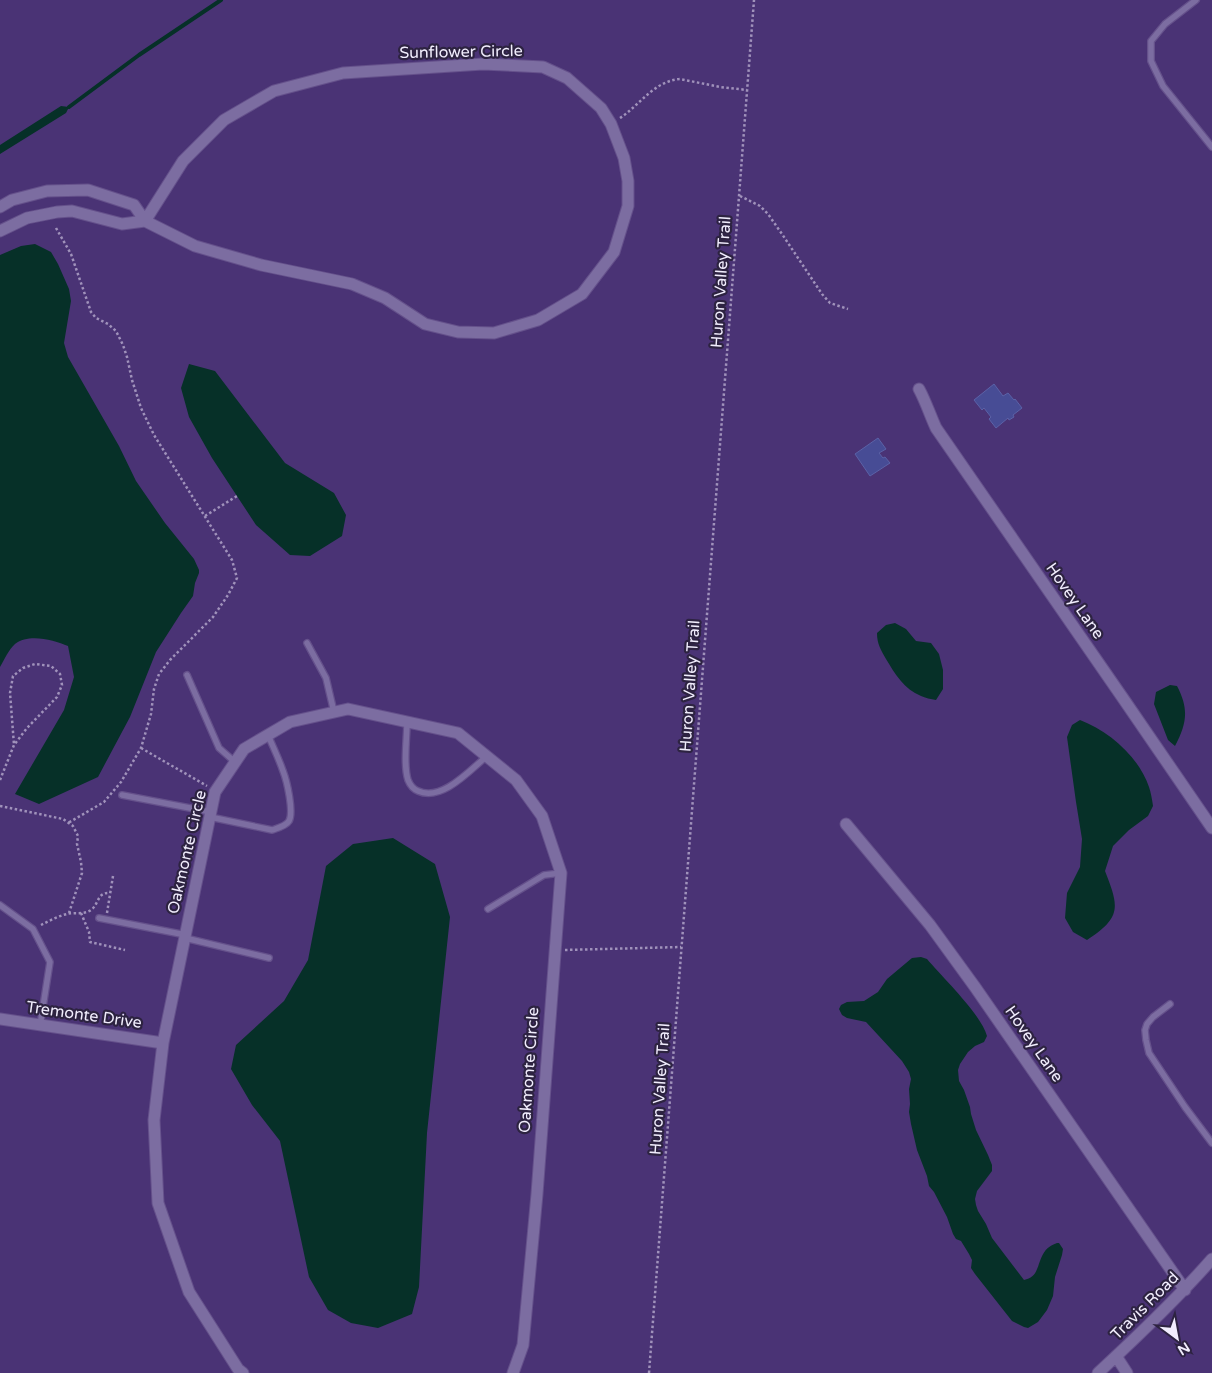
<svg xmlns="http://www.w3.org/2000/svg" width="1212" height="1373" viewBox="0 0 1212 1373" font-family="'Varela Round',sans-serif">
  <style>
    .water { fill: #063028 }
    .lines { fill: none; stroke-linecap: round; stroke-linejoin: round }
    .stream { stroke: #063028; stroke-width: 4 }
    .building { fill: #474c95; stroke: #5b62a7 }
    .service-casing { stroke: #65518b; stroke-width: 8 }
    .minor-casing { stroke: #65518b; stroke-width: 13 }
    .path { stroke: #a092bb; stroke-width: 2.5; stroke-dasharray: 2.5 2.5; stroke-linecap: butt }
    .service { stroke: #7c6da1; stroke-width: 5.5 }
    .minor { stroke: #7c6da1; stroke-width: 11 }
    .labels { text-anchor: middle; dominant-baseline: central; stroke-width: 4.5; stroke-linejoin: round; paint-order: stroke }
    .street-label { font-size: 16px; fill: #f1edfd; stroke: #2d2341 }
  </style>
  <rect width="100%" height="100%" fill="#4a3375"/>
  <!-- water -->
  <path class="water" d="M61 106 69 107 66 113 0 154V145Z
    M35 244 51 252 58 264 69 289 71 301 64 343 68 357 119 446 136 481 165 523 194 559 199 570V573L195 583 193 596 181 613 156 652 130 717 98 777 39 804 15 794 64 710 74 677 68 646C54 640 29 633 15 644 9 649 4 660 0 667V255L21 246Z
    M189 364 215 371 285 463 334 493 346 515 342 536 310 556 290 555 256 525 212 458 189 417 181 388Z
    M895 623 906 629 916 641 931 643 939 654 943 670V689L936 700C931 699 925 698 921 696 904 689 895 674 886 659 881 650 877 644 877 633L886 625Z
    M1170 685 1177 686C1189 709 1187 723 1175 746L1168 740 1154 704 1156 692Z
    M1080 720C1109 731 1139 757 1149 787 1151 793 1152 799 1153 806L1148 816 1129 830 1113 846 1105 871C1119 907 1122 917 1087 940L1073 932 1065 918 1067 893 1080 867 1082 839 1076 802 1067 737 1072 725Z
    M393 838 435 864 450 917 427 1133 419 1287 412 1314 378 1328 351 1323 328 1310 309 1277 280 1141 252 1105 231 1069 236 1045 284 1001 308 960 326 866 353 844Z
    M921 957 927 959C942 977 981 1014 987 1036L984 1042 975 1046 968 1052 960 1064 958 1070 959 1081 964 1090 970 1107 971 1114 976 1130 988 1155 992 1165V1171L977 1191 975 1199 976 1205 978 1211 986 1224 992 1238 1024 1280C1045 1276 1033 1251 1057 1243H1059L1063 1249 1062 1255 1055 1277 1053 1296 1047 1310 1038 1322 1028 1328 1024 1327 1012 1321 975 1274 971 1268 972 1260 969 1254 961 1241 956 1239 953 1234 947 1217 934 1192 929 1186 927 1176 917 1150 911 1124 909 1112 910 1104 909 1089 911 1079 909 1072 902 1061 866 1022 847 1018 842 1015 839 1009 841 1005 847 1002 864 1001 878 992 887 979 912 958Z"/>
  <g class="lines">
    <!-- stream -->
    <path class="stream" d="M69 107 139 55 221 0"/>
  </g>
  <!-- building -->
  <path class="building" d="M994 384 1003 396 1008 393 1014 400 1015 399 1022 408 1013 415 1014 417 1009 420 1008 418 996 428 989 419 991 417 984 408 982 410 974 400Z
    M878 438 886 449 879 453 883 458 885 457 890 463 870 476 855 454Z"/>
  <g class="lines">
    <defs>
      <path id="service" d="M1196 0 1165 24 1151 41V61L1163 86 1212 147
        M307 643 326 678 334 712
        M187 675 219 748 235 762
        M407 722C407 739 403 764 408 780 410 785 413 789 418 791 442 802 470 770 487 756
        M122 795 211 812
        M210 817 272 830C278 828 286 826 289 821 294 812 287 781 283 771 279 759 273 747 268 735
        M0 905 33 929 50 962 40 1026
        M488 909 544 875 561 873
        M99 918 186 935
        M185 938 269 958
        M1170 1004 1153 1017 1147 1024 1145 1030 1146 1040 1149 1053 1185 1107 1212 1143"/>
      <path id="minor" d="M483 64 543 67 567 78 601 108 611 124 624 158 628 181V206L614 252 582 294 538 320 494 333 458 332 425 324 385 298 352 284 261 265 195 246 145 221 183 161 224 120 274 91 343 73Z
        M0 207 12 200 47 191 88 190 134 205 145 221 122 224 72 211 57 212 27 218 0 231
        M919 389C926 402 930 415 936 428 1028 562 1121 694 1212 828
        M846 824 930 925 975 987 1185 1290
        M0 1019 163 1043
        M1116 1356 1127 1373
        M243 1373 238 1369 189 1292 158 1203 154 1120 163 1043 215 792 244 749 290 722 348 709 458 733 516 780 542 816 561 873 537 1194 523 1345 513 1373
        M1098 1373C1138 1336 1176 1300 1212 1259"/>
    </defs>
    <!-- service casing -->
    <use href="#service" class="service-casing"/>
    <!-- minor casing -->
    <use href="#minor" class="minor-casing"/>
    <!-- path -->
    <path class="path" d="M620 118C640 105 654 81 680 79L720 87 747 90
      M740 196 760 206 768 214 782 234 822 294 830 303 848 309
      M56 228 71 254 91 312 96 318 108 324 116 331 123 345 127 357 132 380 141 408 154 435 232 560 237 578 228 595 213 617 170 660 159 674 154 689 151 714 141 748 121 782 104 802 68 823
      M205 516 237 496
      M141 748 207 786
      M0 780 14 745 27 728 57 697 62 685 60 674 51 666 35 664 23 668 13 676 10 693 14 745
      M0 806 63 819 73 826 78 836 77 844 81 862 82 873 69 913
      M81 913 89 932 90 942 125 950
      M107 913 113 876
      M41 925C49 921 58 916 67 914 74 912 84 915 91 910 99 904 97 892 110 893
      M565 950 681 947
      M649 1373 754 0"/>
    <!-- service -->
    <use href="#service" class="service"/>
    <!-- minor -->
    <use href="#minor" class="minor"/>
  </g>
  <g class="labels">
    <!-- street labels -->
    <g class="street-label">
      <text transform="translate(461 52) rotate(-1)">Sunflower Circle</text>
      <text transform="translate(721 282) rotate(-86)">Huron Valley Trail</text>
      <text transform="translate(1075 601) rotate(55)">Hovey Lane</text>
      <text transform="translate(690 686) rotate(-86)">Huron Valley Trail</text>
      <text transform="translate(187 852) rotate(-77)">Oakmonte Circle</text>
      <text transform="translate(84 1015) rotate(8)">Tremonte Drive</text>
      <text transform="translate(1034 1044) rotate(55)">Hovey Lane</text>
      <text transform="translate(529 1070) rotate(-86)">Oakmonte Circle</text>
      <text transform="translate(660 1089) rotate(-86)">Huron Valley Trail</text>
      <text transform="translate(1145 1306) rotate(-45)">Travis Road</text>
    </g>
  </g>
  <!-- north arrow -->
  <g transform="translate(1177 1338) rotate(148)" stroke="#2d2341" stroke-width="4" paint-order="stroke">
  <path d="M0-4L9 19L0 12L-9 19Z" fill="#f1edfd"/>
  <text y="-8" font-size="14" font-weight="bold" text-anchor="middle" fill="#f1edfd">N</text>
  </g>
</svg>
